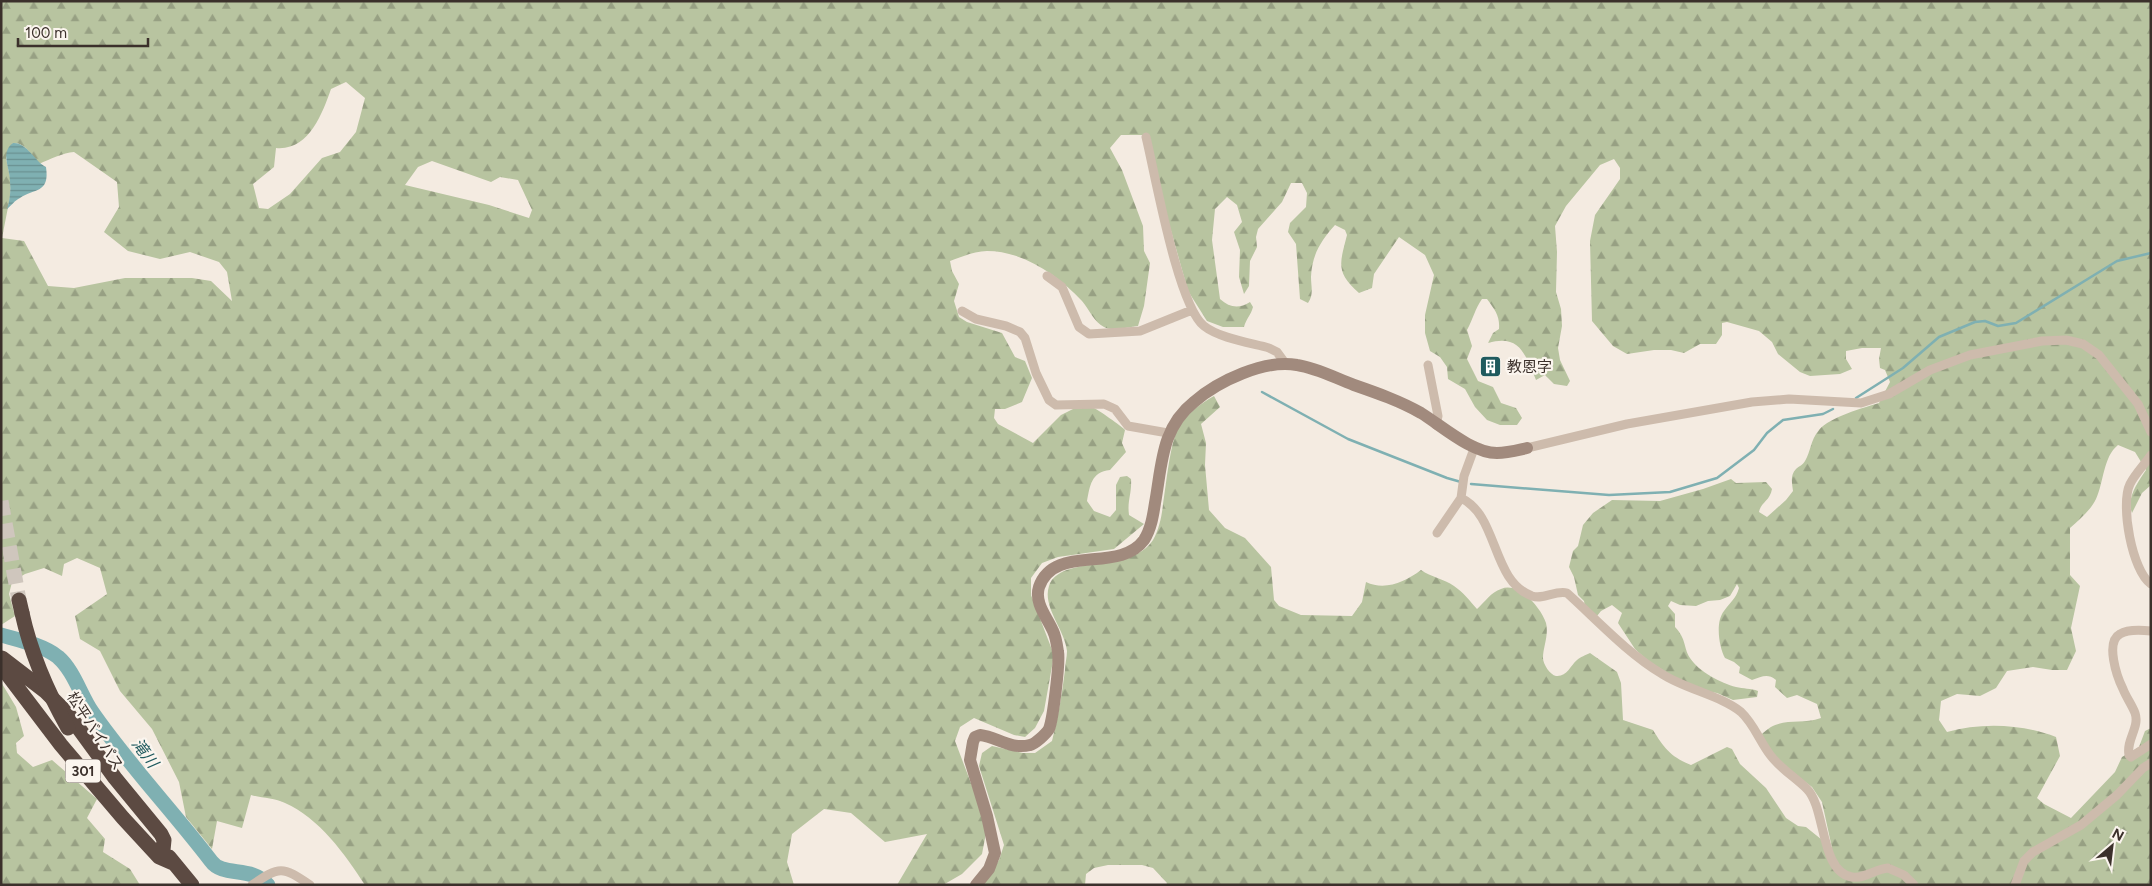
<svg xmlns="http://www.w3.org/2000/svg" width="2152" height="886" viewBox="0 0 2152 886" font-family="Figtree,'Noto Sans JP',sans-serif">
  <style>
    .forest { fill: url(#forest-firs); fill-rule: evenodd }
    .water { fill: url(#water-rules) }
    .lines { fill: none; stroke-linecap: round; stroke-linejoin: round }
    .stream { stroke: #7fb0b2; stroke-width: 2.5 }
    .river { stroke: #7fb0b2; stroke-width: 15 }
    .highway-tunnel { stroke: #cfc6bd; stroke-width: 15; stroke-dasharray: 15 8; stroke-linecap: butt }
    .street { stroke: #cdbbac; stroke-width: 9 }
    .secondary { stroke: #a18a7d; stroke-width: 12 }
    .highway { stroke: #5c4a42; stroke-width: 15 }
    .highway-bridge { stroke: #5c4a42; stroke-width: 15 }
    .labels { text-anchor: middle; dominant-baseline: central; stroke-width: 4.5; stroke-linejoin: round; paint-order: stroke }
    .shield { fill: #fbf5ee; stroke: #756b66; stroke-width: 1 }
    .shield-label { font-size: 14px; font-weight: bold; fill: #3b302b }
    .poi-label { font-size: 15px; fill: #3b302b; stroke: #fbf5ee; text-anchor: start }
    .street-label { font-size: 15px; fill: #3b302b; stroke: #fbf5ee }
    .water-label { font-size: 16px; font-style: italic; fill: #1f5a5e; stroke: #fbf5ee }
  </style>
  <defs>
    <pattern id="forest-firs" width="22" height="20" patternUnits="userSpaceOnUse" patternTransform="scale(1.25)"><rect width="22" height="20" fill="#b8c4a0"/><path d="M5 1l3.5 6h-7zM16 11l3.5 6h-7z" fill="#97a083"/></pattern>
    <pattern id="water-rules" width="6" height="5" patternUnits="userSpaceOnUse" patternTransform="scale(1.25)"><rect width="6" height="5" fill="#7fb0b2"/><path d="M0 2.5h6" fill="none" stroke="#699091"/></pattern>
  </defs>
  <rect width="100%" height="100%" fill="#f4ebe1"/>
  <!-- forest -->
  <path class="forest" d="M1 1H2151V485L2142 493 2132 513C2126 498 2138 482 2146 470L2135 452 2118 445C2103 457 2104 482 2096 499 2090 511 2080 519 2070 528V575L2080 586 2071 628 2076 651 2067 670H2052L2033 667 2007 671 1996 688 1980 696 1957 694 1941 701 1939 720 1947 732C1982 722 2023 724 2056 737L2060 756 2037 798 2044 804 2071 818 2115 772 2122 757 2139 747 2145 731 2151 728V885H1166L1167 883 1153 868 1142 865H1108L1094 868 1086 874 1085 885H983L999 860 1004 845 979 766 982 753 992 746 1023 753H1035L1052 741C1058 718 1062 694 1065 670 1065 664 1067 657 1067 651 1065 630 1042 607 1049 586 1060 554 1131 574 1153 540 1159 530 1162 515 1163 504 1166 486 1170 443 1178 429 1186 414 1200 404 1214 396L1220 407 1201 424 1206 443 1205 465 1209 510 1225 528 1245 538 1271 567 1274 600 1279 606 1301 615 1352 616 1362 602 1366 582C1385 591 1405 582 1421 570 1431 577 1444 579 1454 586 1463 592 1470 601 1477 609 1485 602 1491 592 1501 589 1519 581 1541 608 1546 623 1549 635 1543 647 1543 658 1543 664 1550 675 1556 676 1567 677 1570 666 1577 660 1580 657 1586 655 1590 653L1617 672 1621 683 1623 720 1653 730C1664 748 1671 757 1691 765L1727 747 1732 749 1740 764 1766 788 1786 818 1798 826 1806 827 1832 848 1822 802 1812 787 1780 763 1761 735C1780 715 1798 726 1821 718L1817 704 1797 695 1787 698 1775 687 1776 680C1767 673 1762 677 1752 680L1739 673 1740 667 1734 662 1725 658C1719 647 1715 622 1724 611 1730 602 1736 599 1739 588L1737 584 1730 596 1720 600 1708 601 1696 606 1680 605 1671 601 1668 606 1675 614V627C1687 640 1683 647 1690 658 1699 672 1721 683 1736 687 1743 689 1751 688 1758 691L1757 697 1733 700 1717 693 1699 690 1680 681 1647 660 1635 649 1618 623 1622 613 1612 605 1601 611 1597 616 1585 607 1584 601 1578 595 1574 577 1569 567 1573 551 1578 546 1583 525 1593 513 1612 500 1660 501 1703 489 1731 479 1736 483 1766 482 1772 489C1770 501 1761 502 1759 512L1767 517 1786 500 1793 491C1792 483 1790 475 1796 469 1799 466 1803 465 1805 461 1811 451 1810 441 1819 430 1830 417 1863 408 1879 403L1890 382 1885 370 1880 368 1879 359 1881 348H1862L1846 351V359L1852 369 1840 374 1810 376 1800 372 1778 354 1772 342 1759 331 1727 322 1722 323V335L1716 344H1700L1684 353 1671 350H1654L1627 354 1613 346 1592 321 1590 241 1595 215 1620 179V168L1614 159 1600 165 1566 206 1555 226 1557 252 1556 292 1561 309 1562 326 1558 348 1560 360 1570 381 1567 386 1554 384 1545 375 1536 380C1525 354 1520 334 1488 343L1493 333 1499 329C1500 316 1495 310 1487 299H1482C1475 309 1473 319 1467 330L1472 346 1467 359 1478 381 1493 387 1501 403 1516 408 1522 418 1517 425H1500L1487 420 1475 407 1465 389 1448 379 1447 367 1440 357 1430 351 1425 333V315L1434 275 1425 255 1399 237 1374 274 1372 288 1359 293C1335 272 1340 263 1347 235L1345 230 1335 225C1321 241 1312 254 1311 277 1311 287 1314 294 1308 303L1300 299 1296 244 1288 232 1290 223 1306 207 1307 193 1302 183H1291L1282 202 1258 229 1256 237 1257 247 1250 261 1249 286 1244 294 1239 277 1240 250 1234 232 1242 222 1237 205 1227 197 1215 209 1212 240 1220 299C1230 308 1239 309 1250 302L1253 307C1251 315 1246 319 1244 327H1223L1207 321 1188 291 1166 213 1149 135H1121L1110 148 1122 170 1143 226 1144 251 1150 263 1144 306 1138 326C1128 327 1113 332 1104 327 1094 322 1089 309 1082 301 1058 275 1023 251 987 251 975 251 961 257 950 261L952 271 959 284 954 301 959 317 967 322 1002 333 1015 357 1025 361 1032 378 1022 402 1005 409H995L994 418 998 424 1033 443 1061 415 1073 409 1092 407C1097 409 1123 427 1125 430L1122 443 1126 452 1110 470C1091 472 1090 486 1087 501L1094 511 1110 517 1116 510V485L1120 477 1127 476 1131 479C1132 494 1127 500 1129 515L1144 524 1114 549 1058 557 1042 563 1031 578V595L1054 655 1044 711 1035 728 1025 737 1014 735 974 718 960 727 955 741 980 807 986 833 982 854 962 874 943 885H897L927 834 885 842 851 813 824 809 792 834 787 862 794 885H365C345 854 319 818 285 803 275 798 261 798 251 795L242 828 217 821 212 849 186 817 179 782 152 729 120 691 100 651 80 639 75 616 107 594 100 568 77 558 64 564 62 576 44 568 25 574 12 582 9 594 15 616 1 625ZM346 82 365 98 356 132 340 152 322 158 290 194 268 209 259 208 253 184 274 167 276 148C309 151 322 114 331 89ZM13 143C25 142 32 156 39 164 50 159 63 153 74 152L117 182 119 207 104 232 128 251 160 259 190 252 219 262 227 272 232 301 211 281 192 278H125L74 288 48 286 24 241 2 238 10 197 11 182 6 158ZM432 161 491 182 500 177 518 180 532 210 529 218 489 205 405 185 418 167Z
    M1 682 16 707 24 736 16 743 17 753 33 767 52 760 97 799 87 818 105 839 103 852 130 869 140 885H1Z"/>
  <!-- water -->
  <path class="water" d="M13 143C27 142 34 161 46 167 50 194 34 188 20 198 15 200 11 206 7 209 10 200 11 190 10 181 10 168 0 152 13 143Z"/>
  <g class="lines">
    <!-- stream -->
    <path class="stream" d="M1262 392 1348 439 1447 478 1461 482
      M1856 398 1903 368 1939 337 1975 322 1985 321 1998 326 2016 323 2117 261 2151 253
      M1471 484 1609 495 1670 492 1717 478 1754 450 1767 433 1783 420 1823 414 1833 409"/>
    <!-- river -->
    <path class="river" d="M1 635C19 640 43 645 58 657 74 671 80 694 92 712 128 764 172 810 211 861 223 878 251 865 268 885"/>
    <!-- highway-tunnel -->
    <path class="highway-tunnel" d="M1 501 19 600"/>
    <!-- street -->
    <path class="street" d="M1146 137C1155 174 1178 306 1204 326 1219 338 1251 343 1269 348L1277 352 1285 363
      M1047 276 1062 287 1079 327 1089 334 1140 331 1192 310
      M962 311 976 319 1006 326 1020 332 1025 338 1036 373 1049 400 1056 405 1104 404 1115 409 1128 426 1168 433
      M1428 365 1438 416 1436 425
      M1527 448 1627 424 1752 402 1789 399 1861 403 1889 394 1930 370 1970 355 2042 341 2066 340 2083 344 2099 355 2138 404 2151 432
      M2151 455C2144 465 2135 474 2130 484 2120 504 2132 571 2151 584
      M1461 498C1499 516 1491 581 1532 596 1544 600 1555 590 1567 593 1597 620 1627 653 1662 674 1685 689 1722 696 1741 712 1754 724 1760 742 1771 756 1781 769 1796 778 1807 789 1826 808 1820 872 1852 877 1865 879 1875 869 1888 868L1904 875 1914 885
      M1437 533 1461 498 1464 476 1475 446
      M2151 631C2142 630 2128 629 2120 634 2105 642 2117 677 2123 689 2126 697 2132 705 2135 713 2140 727 2126 740 2129 755L2131 757 2151 744
      M252 885C280 866 282 866 310 885
      M2015 885 2024 861 2033 852 2081 825 2117 795 2143 768 2151 763"/>
    <!-- secondary -->
    <path class="secondary" d="M976 885 989 869 995 853 987 816 970 760 973 742 975 737 980 735C997 737 1011 750 1030 745 1035 744 1046 734 1049 729 1053 719 1060 662 1058 652 1057 645 1056 637 1053 631 1047 617 1034 603 1039 587 1054 543 1119 574 1144 540 1151 529 1153 516 1155 503 1162 465 1161 428 1194 402 1218 381 1265 359 1297 365 1317 368 1335 378 1354 385 1377 393 1400 401 1421 413 1442 426 1472 453 1497 453 1507 453 1518 450 1527 448"/>
    <!-- highway -->
    <path class="highway" d="M19 600 22 613
      M2 658 45 691 69 715 115 778 161 834 164 840 163 850
      M1 666 61 745 123 818 159 857 175 864
      M169 857 192 885"/>
    <!-- highway-bridge -->
    <path class="highway-bridge" d="M22 613C31 654 47 691 68 728"/>
  </g>
  <!-- icons -->
  <defs>
    <symbol id="building-square" viewBox="-11 -11 22 22"><rect x="-9" y="-9" width="18" height="18" rx="4" fill="#1f5a5e" stroke="#fbf5ee"/><path d="M-4-6H4V6H1V3H-1V6H-4ZM-2.5-4.3h1.7v1.8h-1.7ZM.8-4.3h1.7v1.8H.8ZM-2.5-1h1.7V.8h-1.7ZM.8-1h1.7V.8H.8Z" fill="#fff"/></symbol>
  </defs>
  <g fill-rule="evenodd">
    <use href="#building-square" x="1478" y="354" width="25" height="25"/>
  </g>
  <g class="labels">
    <!-- shield labels -->
    <rect class="shield" x="65.5" y="759.5" width="35" height="23" rx="4"/>
    <g class="shield-label">
      <text x="83" y="771">301</text>
    </g>
    <!-- poi labels -->
    <g class="poi-label">
      <text x="1507" y="367">教恩字</text>
    </g>
    <!-- street labels -->
    <g class="street-label">
      <text transform="translate(95 731) rotate(57)">松平バイパス</text>
    </g>
    <!-- water labels -->
    <g class="water-label">
      <text transform="translate(145 753) rotate(53)">滝川</text>
    </g>
  </g>
  <!-- border -->
  <rect width="2152" height="886" fill="none" stroke="#3b302b" stroke-width="5"/>
  <!-- north arrow -->
  <g transform="translate(2112 846) rotate(28)" stroke="#fbf5ee" stroke-width="4" paint-order="stroke">
  <path d="M0-4L9 19L0 12L-9 19Z" fill="#3b302b"/>
  <text y="-8" font-size="14" font-weight="bold" text-anchor="middle" fill="#3b302b">N</text>
  </g>
  <!-- scale -->
  <path d="M18 38v8h130v-8" fill="none" stroke="#3b302b" stroke-width="2.5"/>
  <text x="25" y="38" font-size="15" fill="#3b302b" stroke="#fbf5ee" stroke-width="4" paint-order="stroke">100 m</text>
</svg>
